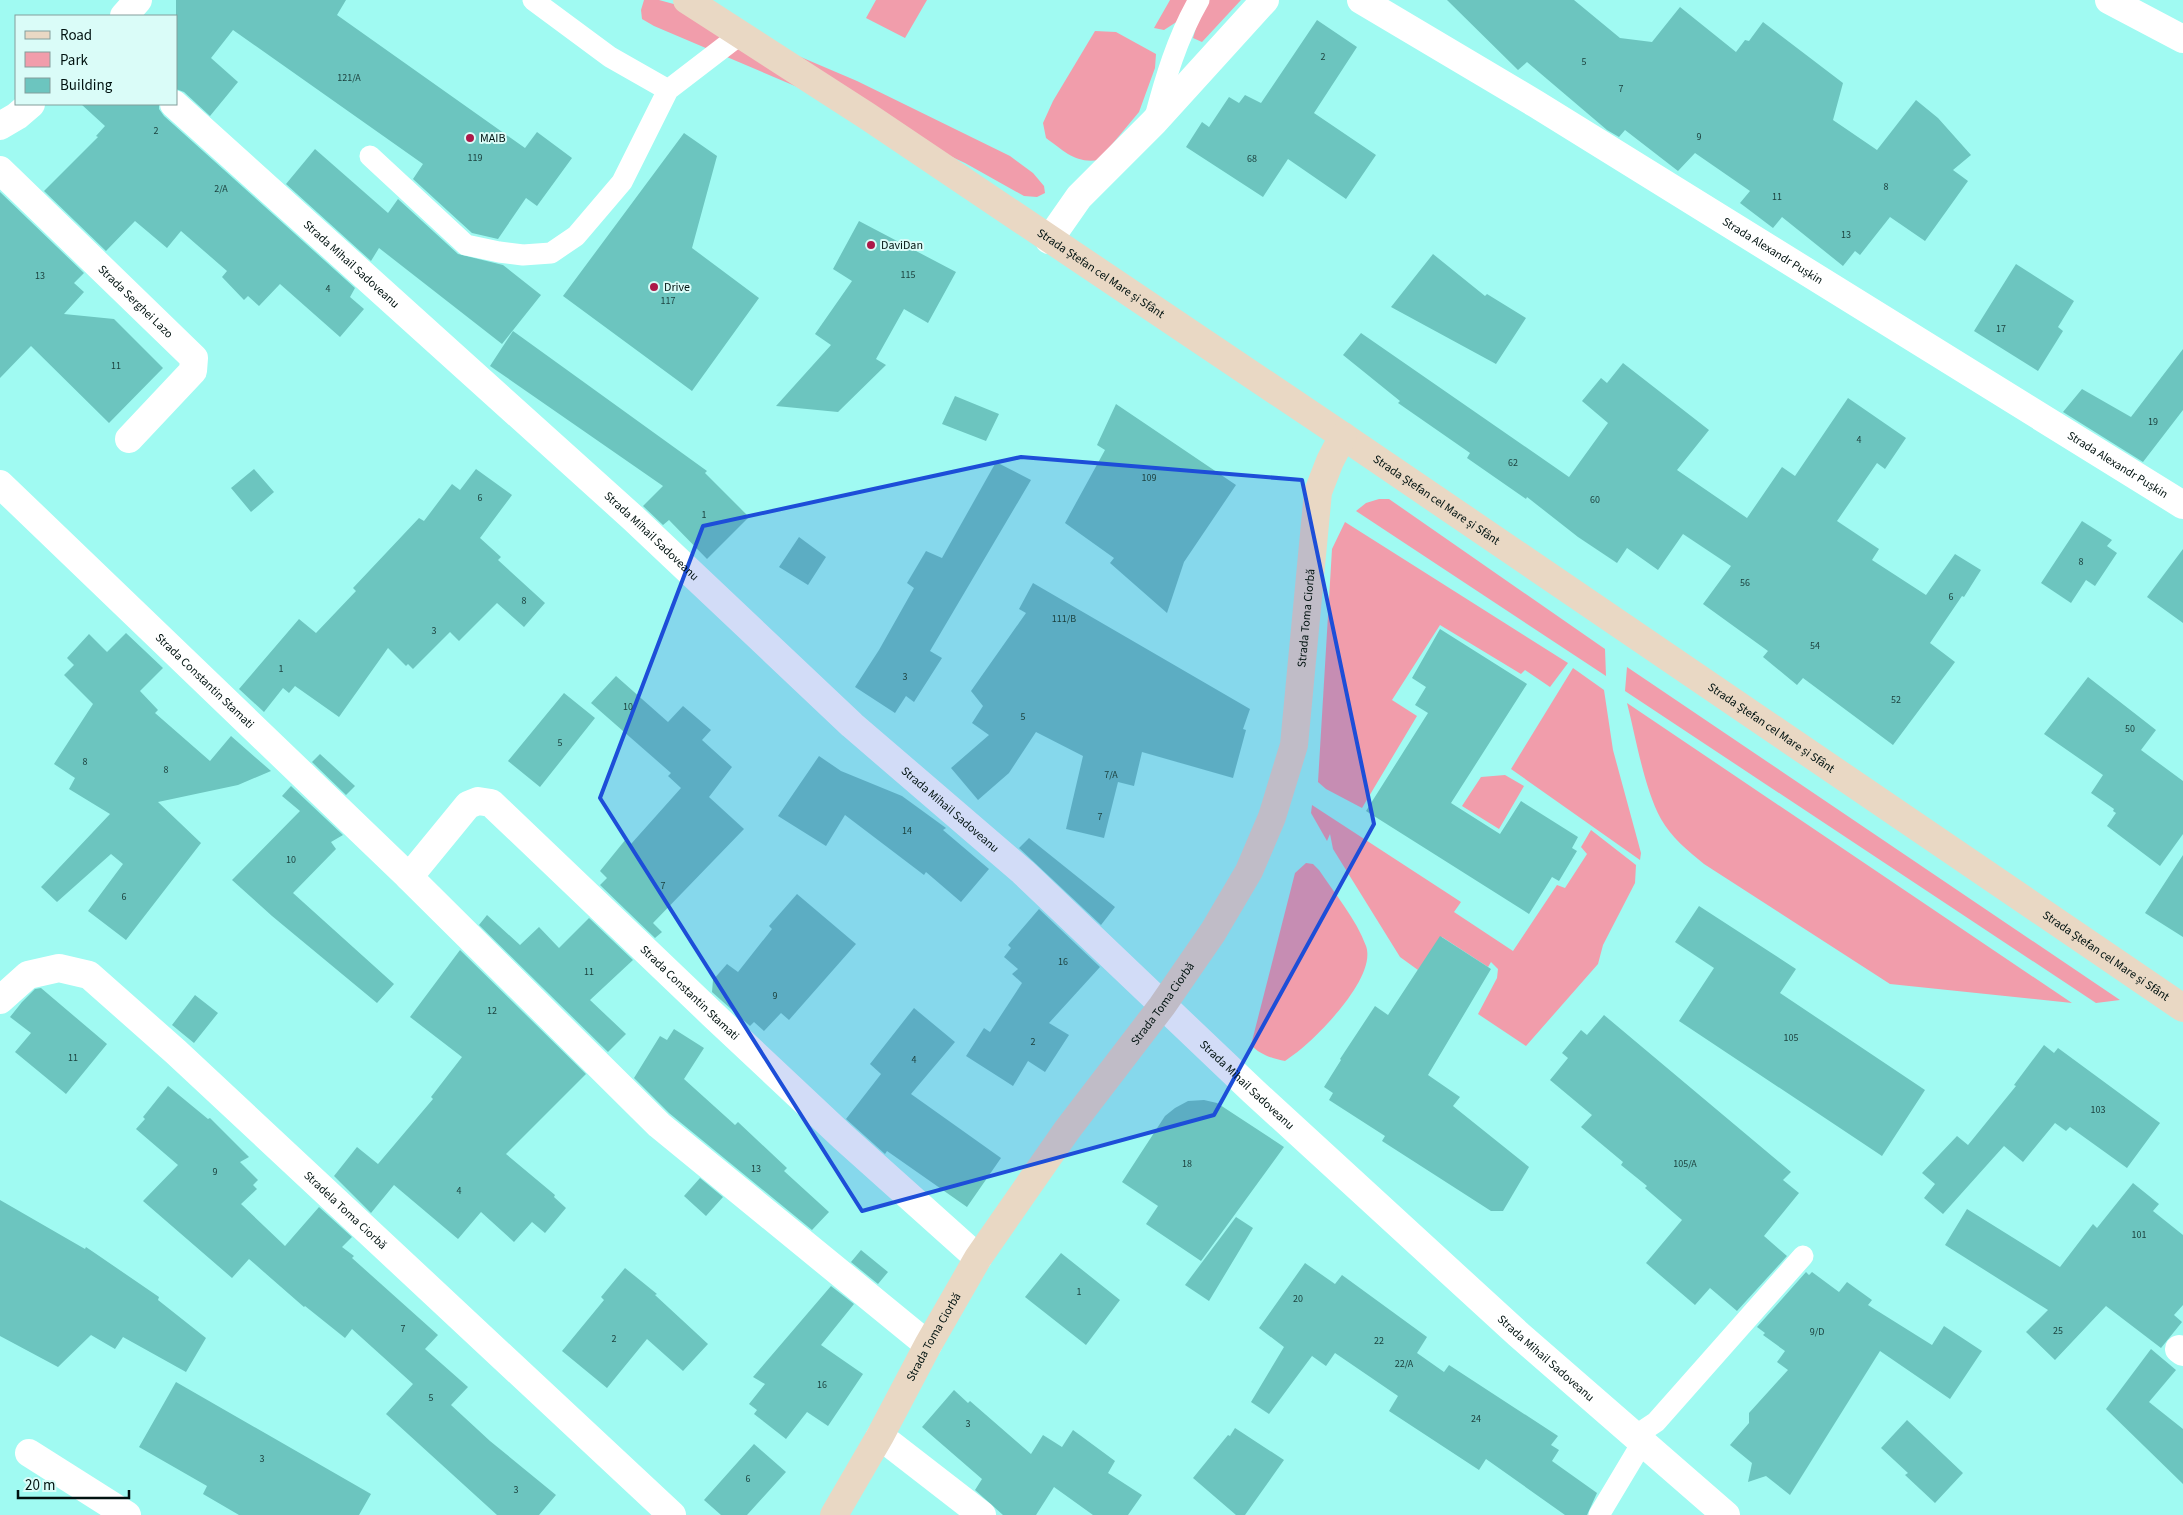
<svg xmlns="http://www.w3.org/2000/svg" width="2183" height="1515" viewBox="0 0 2183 1515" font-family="'Source Sans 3',sans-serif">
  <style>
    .green { fill: #f19dab }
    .building { fill: #6cc5bf }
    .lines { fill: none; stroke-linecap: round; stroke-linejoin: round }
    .lane { stroke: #fff; stroke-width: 21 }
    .street { stroke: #fff; stroke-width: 28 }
    .secondary { stroke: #e9d8c4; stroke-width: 28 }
    .marked { fill: #1d4ed8; fill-opacity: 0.2; stroke: #1d4ed8; stroke-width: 4; stroke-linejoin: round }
    .poi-dot { fill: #ac1949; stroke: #dafcf8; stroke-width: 2 }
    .labels { text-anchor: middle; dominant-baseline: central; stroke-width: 4; stroke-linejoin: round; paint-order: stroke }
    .number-label { font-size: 10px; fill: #1b3f3c }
    .poi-label { font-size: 12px; fill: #001210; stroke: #dafcf8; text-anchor: start }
    .street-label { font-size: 12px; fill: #001210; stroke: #dafcf8 }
  </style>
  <rect width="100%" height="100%" fill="#a0faf2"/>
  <!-- green -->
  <path class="green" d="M644 0H659L681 6 857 81 1010 156 1033 173 1044 186 1045 193 1037 197 1024 196 965 163 842 106 654 26 642 19 641 10Z
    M876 0H927L905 38 866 18Z
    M1170 0H1188L1178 21 1164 30 1154 28Z
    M1209 0H1241L1202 42 1193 38 1198 21Z
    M1095 31 1116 32 1156 54 1155 68 1139 112 1099 160C1076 164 1064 151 1046 138L1043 123 1053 101Z
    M1379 499H1389L1605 649 1606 676 1356 511 1366 503Z
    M1345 522 1568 663 1550 687 1525 670 1521 674 1440 625 1392 700 1417 716 1362 808 1326 789 1318 782 1332 549Z
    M1627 667 2120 1000 2096 1003 1625 691Z
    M1573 668 1604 690 1613 750 1641 853 1640 860 1511 769Z
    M1627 703 2072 1003 1890 984 1704 864C1688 851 1671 837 1661 819 1644 788 1636 738 1627 703Z
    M1505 775 1524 786 1499 829 1462 806 1481 777Z
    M1312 805 1461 902 1454 912 1513 951 1557 885 1565 888 1587 854 1581 847 1591 830 1636 865 1635 883 1603 945 1598 964 1526 1046 1478 1014 1497 978 1498 969 1491 962 1488 967 1442 937 1418 970 1400 957 1333 849 1330 834 1327 841 1311 813Z
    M1306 863 1313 864 1319 870C1335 894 1356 919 1366 946 1376 974 1329 1024 1309 1042 1302 1049 1293 1055 1285 1061 1273 1059 1259 1054 1251 1045L1295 873Z"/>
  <!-- building -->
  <path class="building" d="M176 0H346L337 15 525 148 537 132 572 158 537 206 526 198 498 239 472 233 413 179 423 164 233 30 211 58 238 82 210 116 184 92 176 89Z
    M1447 0H1574L1620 38 1652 42 1680 7 1736 52 1745 40 1749 41 1763 22 1843 83 1833 120 1877 150 1916 100 1938 118 1971 155 1953 170 1968 181 1925 241 1890 217 1860 255 1855 251 1843 266 1782 217 1773 228 1740 203 1750 191 1695 153 1678 171 1625 130 1619 137 1607 130 1527 62 1518 70Z
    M1317 20 1357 47 1314 113 1376 155 1346 199 1288 159 1263 197 1186 147 1202 122 1209 127 1229 97 1239 103 1245 95 1261 103Z
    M81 104H159V109L164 116 355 288 350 297 364 309 340 337 280 284 259 306 248 296 244 300 222 277 227 271 181 231 167 248 135 221 106 251 44 191 98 137 96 136 105 126Z
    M684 133 717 156 692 248 759 298 692 391 563 296Z
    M315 149 388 213 398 199 458 254 503 265 541 295 502 344 379 248 371 261 286 184Z
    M0 192 84 273 74 283 84 292 64 314 114 319 163 368 109 423 31 346 0 378Z
    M859 221 956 272 928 323 904 309 876 359 886 365 838 412 776 406 831 345 815 334 852 281 833 269Z
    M1433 254 1485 296 1487 294 1526 318 1496 364 1391 307Z
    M2016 264 2074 301 2058 327 2063 331 2038 371 1974 331Z
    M513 331 707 471 705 473 749 517 707 559 669 520 663 525 643 506 663 486 490 366Z
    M1361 333 1569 477 1608 423 1582 401 1601 378 1607 383 1623 363 1709 430 1677 470 1747 518 1782 467 1795 476 1848 398 1906 438 1885 469 1877 463 1837 521 1879 549 1872 560 1926 595 1955 554 1981 570 1964 597 1962 596 1930 643 1955 662 1893 745 1803 678 1797 685 1763 657 1768 651 1703 604 1731 566 1683 534 1658 570 1627 548 1617 563 1578 537 1527 497 1526 499 1467 458 1470 453 1398 403 1400 401 1343 355Z
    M2183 349V410L2143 462 2063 412 2082 389 2131 417Z
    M955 396 999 414 986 441 942 424Z
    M1116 404 1236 485 1184 562 1167 613 1110 563 1114 558 1065 523 1105 450 1097 445Z
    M996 462 1031 480 930 651 942 658 914 702 906 696 895 713 855 687 879 650 914 588 907 583 926 551 942 558Z
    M254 469 274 492 251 512 231 488Z
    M476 469 512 495 480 538 501 557 498 560 545 603 524 627 497 603 459 641 450 632 413 669 408 664 406 666 388 648 339 717 295 686 289 693 283 688 264 712 239 689 299 619 316 633 356 591 353 588 419 518 424 521 452 484 460 490Z
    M2082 521 2112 540 2107 546 2117 553 2095 586 2086 580 2071 603 2041 583Z
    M799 537 826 557 808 585 779 567Z
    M2183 549V623L2147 597Z
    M1033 583 1250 709 1243 729 1246 730 1233 778 1142 752 1134 786 1118 782 1104 838 1066 829 1083 756 1036 732 1009 773 978 800 951 768 989 735 972 723 983 706 971 691 1026 613 1019 609Z
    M1440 629 1527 684 1451 803 1500 834 1521 801 1578 837 1572 848 1577 851 1559 881 1552 877 1529 914 1366 811 1428 713 1415 705 1426 687 1412 678Z
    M126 633 163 668 140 691 158 710 155 713 210 761 231 736 271 771 238 785 158 802 201 843 126 940 88 911 123 864 111 854 57 902 41 887 110 814 69 789 75 778 54 764 93 704 64 675 74 665 67 658 89 634 107 652Z
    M616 676 668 722 683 706 711 730 702 740 732 767 709 797 744 829 653 923 662 932 655 938 600 885 607 878 600 871 626 839 631 844 681 788 668 776 671 773 591 703Z
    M2088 677 2156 730 2141 750 2183 781V834L2160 866 2107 826 2116 813 2113 811 2114 809 2091 793 2103 775 2044 734Z
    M564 693 595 718 540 787 508 761Z
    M320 754 355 786 346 795 312 762Z
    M819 756 841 771 902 796 946 828 943 830 989 869 961 902 926 872 924 875 845 815 826 846 778 816Z
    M291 786 343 835 331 842 336 849 293 893 394 984 377 1003 272 916 232 880 300 811 282 796Z
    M1029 838 1115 907 1101 925 1019 848Z
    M2183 855V937L2145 913Z
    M797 894 856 944 789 1020 781 1013 764 1031 754 1022 750 1026 712 992 713 980 727 964 738 972 772 929 769 926Z
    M1699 906 1796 969 1780 993 1925 1090 1882 1156 1679 1021 1714 968 1675 942Z
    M1039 909 1100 967 1049 1023 1069 1035 1045 1072 1028 1061 1013 1086 966 1056 984 1028 990 1032 1022 983 1012 974 1018 969 1004 957 1011 948 1008 945Z
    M487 915 520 945 539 927 559 948 589 918 633 960 590 1000 626 1034 608 1052 479 925Z
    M1440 936 1491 969 1428 1075 1460 1097 1453 1106 1529 1167 1503 1211H1491L1382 1141 1385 1136 1329 1100 1333 1093 1324 1087 1341 1060 1340 1059 1375 1006 1388 1015Z
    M460 950 586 1074 506 1154 555 1195 554 1197 566 1208 545 1233 532 1222 514 1242 481 1212 458 1239 394 1185 371 1213 334 1176 357 1147 378 1164 433 1099 431 1097 462 1057 410 1017Z
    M41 988 107 1044 66 1094 15 1052 31 1033 10 1017 22 1002 35 989Z
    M195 995 218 1013 194 1043 172 1025Z
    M914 1008 955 1042 911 1094 1001 1158 967 1207 887 1151 885 1154 846 1119 881 1074 870 1064Z
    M1604 1015 1791 1172 1783 1180 1799 1193 1764 1236 1787 1256 1737 1311 1710 1288 1695 1305 1646 1263 1682 1220 1645 1188 1647 1186 1621 1165 1623 1162 1581 1127 1592 1115 1550 1080 1568 1058 1562 1053 1581 1030 1587 1035Z
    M674 1029 704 1048 684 1079 735 1125 738 1122 787 1168 784 1171 829 1212 812 1230 669 1113 634 1078 660 1036 667 1040Z
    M2044 1045 2054 1053 2058 1048 2160 1123 2127 1168 2070 1127 2066 1131 2055 1123 2023 1162 2004 1146 1943 1214 1924 1198 1935 1184 1922 1173 1957 1136 1968 1145 2016 1086 2014 1085Z
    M168 1086 208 1119 210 1118 249 1157 240 1162 258 1180 253 1185 257 1189 241 1204 285 1246 319 1207 352 1237 342 1247 354 1256 352 1258 438 1335 425 1349 468 1387 451 1405 490 1441 556 1495 539 1515H497L386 1414 413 1384 352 1329 345 1338 305 1306 304 1307 249 1259 232 1278 143 1201 178 1165 136 1129 145 1119 143 1117Z
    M1204 1100 1217 1103 1284 1147 1201 1261 1146 1224 1158 1206 1122 1182 1165 1116 1175 1108 1188 1101Z
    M700 1178 723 1197 706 1216 684 1196Z
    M2133 1183 2159 1204 2153 1211 2183 1235V1305L2174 1315 2182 1322 2161 1348 2106 1306 2055 1360 2026 1332 2048 1310 1945 1245 1967 1209 2060 1267 2093 1224 2097 1228Z
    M0 1200 85 1249 86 1247 159 1297 158 1300 206 1338 186 1372 123 1337 115 1349 91 1335 58 1367 0 1336Z
    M1236 1217 1253 1228 1209 1301 1185 1285Z
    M861 1250 888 1272 878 1284 851 1262Z
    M1061 1253 1120 1300 1086 1345 1025 1297Z
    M1305 1263 1335 1284 1342 1275 1427 1337 1417 1353 1444 1372 1449 1365 1558 1436 1551 1445 1559 1450 1552 1461 1597 1493 1587 1515H1565L1486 1459 1479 1470 1389 1411 1398 1396 1335 1353 1326 1366 1312 1356 1269 1414 1251 1402 1284 1347 1259 1328Z
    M625 1268 657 1294 655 1295 708 1344 683 1371 647 1339 607 1388 562 1351 604 1300 601 1297Z
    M1806 1272 1809 1275 1812 1272 1839 1292 1847 1282 1872 1300 1868 1305 1932 1345 1944 1326 1982 1351 1950 1399 1880 1351 1790 1495 1766 1476 1748 1482 1752 1463 1730 1445 1749 1423V1413L1788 1370 1777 1362 1785 1351 1763 1335 1765 1333 1757 1327Z
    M831 1286 854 1304 821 1345 863 1374 828 1426 807 1412 786 1439 754 1414 757 1410 749 1404 765 1384 753 1377Z
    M2151 1349 2176 1370 2149 1402 2183 1429V1484L2106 1409Z
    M176 1382 371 1494 359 1515H239L203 1494 207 1486 139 1447Z
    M954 1390 968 1403 970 1401 1031 1454 1043 1435 1062 1447 1073 1430 1115 1461 1108 1473 1142 1495 1128 1515H1093L1054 1487 1036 1515H1003L975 1490 982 1479 922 1427Z
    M1907 1420 1963 1473 1935 1503 1905 1475 1908 1473 1881 1448Z
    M1235 1428 1284 1460 1245 1515H1236L1193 1478 1228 1435 1230 1436Z
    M754 1444 786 1472 747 1515H721L704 1500Z"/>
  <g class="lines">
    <!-- lane -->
    <path class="lane" d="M533 0 610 57 668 90 741 34
      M1154 121C1165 79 1177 38 1199 0
      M370 156 466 245 499 252 523 255 551 253 576 236 622 182 668 90
      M1635 1436 1656 1422 1803 1256
      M1599 1515 1642 1443"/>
    <!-- street -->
    <g class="street">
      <path id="s1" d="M1361 0 1536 104 2183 505"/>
      <path d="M2109 0 2183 39"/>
      <path d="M124 16 138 0"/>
      <path id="s2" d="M174 104 633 518 852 725 1023 872 1253 1091 1518 1334 1726 1515"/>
      <path d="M0 126 17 116 31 104"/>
      <path id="s3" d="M0 170 194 358 193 371 129 439"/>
      <path d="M1049 240 1079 197 1154 122 1265 0"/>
      <path id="s4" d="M0 484 409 877 468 805 478 801 491 803 712 1014 843 1137 978 1258"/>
      <path d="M409 877 659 1125 928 1345"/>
      <path id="s5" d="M0 1000 28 975 59 968 89 975 176 1052 672 1515"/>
      <path d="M2179 1349 2183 1352"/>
      <path d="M880 1436 982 1515"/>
      <path d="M29 1453 127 1515"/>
    </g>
    <!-- secondary -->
    <g class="secondary">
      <path id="s6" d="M687 0 867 116 1343 436 2183 1008"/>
      <path id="s7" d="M834 1515 880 1436 928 1345 978 1258 1067 1130 1162 1006 1213 932 1249 871 1272 817 1294 745 1318 492 1330 461 1343 436"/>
    </g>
  </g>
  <!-- marked area -->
  <path class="marked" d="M1021 457 1302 480 1374 824 1214 1115 862 1211 600 798 703 526Z"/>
  <!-- markers -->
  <g class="poi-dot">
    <circle cx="470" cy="138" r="5"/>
    <circle cx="871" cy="245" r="5"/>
    <circle cx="654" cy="287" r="5"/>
  </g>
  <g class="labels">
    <!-- number labels -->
    <g class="number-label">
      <text x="1323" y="57">2</text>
      <text x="1584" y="62">5</text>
      <text x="349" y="78">121/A</text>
      <text x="1621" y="89">7</text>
      <text x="156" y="131">2</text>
      <text x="1699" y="137">9</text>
      <text x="475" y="158">119</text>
      <text x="1252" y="159">68</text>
      <text x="1886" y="187">8</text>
      <text x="221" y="189">2/A</text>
      <text x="1777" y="197">11</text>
      <text x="1846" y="235">13</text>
      <text x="908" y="275">115</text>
      <text x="40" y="276">13</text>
      <text x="328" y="289">4</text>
      <text x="668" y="301">117</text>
      <text x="2001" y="329">17</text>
      <text x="116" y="366">11</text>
      <text x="2153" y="422">19</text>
      <text x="1859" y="440">4</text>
      <text x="1513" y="463">62</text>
      <text x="1149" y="478">109</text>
      <text x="480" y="498">6</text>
      <text x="1595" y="500">60</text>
      <text x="704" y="515">1</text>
      <text x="2081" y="562">8</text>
      <text x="1745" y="583">56</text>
      <text x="1951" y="597">6</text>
      <text x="524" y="601">8</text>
      <text x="1064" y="619">111/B</text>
      <text x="434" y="631">3</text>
      <text x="1815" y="646">54</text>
      <text x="281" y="669">1</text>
      <text x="905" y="677">3</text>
      <text x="1896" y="700">52</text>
      <text x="628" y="707">10</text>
      <text x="1023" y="717">5</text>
      <text x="2130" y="729">50</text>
      <text x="560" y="743">5</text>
      <text x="85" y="762">8</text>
      <text x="166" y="770">8</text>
      <text x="1111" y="775">7/A</text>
      <text x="1100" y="817">7</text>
      <text x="907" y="831">14</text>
      <text x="291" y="860">10</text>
      <text x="663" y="886">7</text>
      <text x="124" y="897">6</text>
      <text x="1063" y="962">16</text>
      <text x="589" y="972">11</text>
      <text x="775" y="996">9</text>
      <text x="492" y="1011">12</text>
      <text x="1791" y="1038">105</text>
      <text x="1033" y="1042">2</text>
      <text x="73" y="1058">11</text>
      <text x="914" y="1060">4</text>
      <text x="2098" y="1110">103</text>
      <text x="1187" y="1164">18</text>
      <text x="1685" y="1164">105/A</text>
      <text x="756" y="1169">13</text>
      <text x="215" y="1172">9</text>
      <text x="459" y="1191">4</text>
      <text x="2139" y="1235">101</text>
      <text x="1079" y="1292">1</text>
      <text x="1298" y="1299">20</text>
      <text x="403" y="1329">7</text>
      <text x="2058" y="1331">25</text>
      <text x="1817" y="1332">9/D</text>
      <text x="614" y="1339">2</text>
      <text x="1379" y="1341">22</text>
      <text x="1404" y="1364">22/A</text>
      <text x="822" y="1385">16</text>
      <text x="431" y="1398">5</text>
      <text x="1476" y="1419">24</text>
      <text x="968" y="1424">3</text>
      <text x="262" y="1459">3</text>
      <text x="748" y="1479">6</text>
      <text x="516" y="1490">3</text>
    </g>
    <!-- poi labels -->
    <g class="poi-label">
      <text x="480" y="138">MAIB</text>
      <text x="881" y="245">DaviDan</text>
      <text x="664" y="287">Drive</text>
    </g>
    <!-- street labels -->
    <g class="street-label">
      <text stroke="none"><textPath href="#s1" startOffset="482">Strada Alexandr Pușkin</textPath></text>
      <text stroke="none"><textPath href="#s2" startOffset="239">Strada Mihail Sadoveanu</textPath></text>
      <text stroke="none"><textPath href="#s6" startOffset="496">Strada Ștefan cel Mare și Sfânt</textPath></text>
      <text stroke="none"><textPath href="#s3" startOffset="189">Strada Serghei Lazo</textPath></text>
      <text stroke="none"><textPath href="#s1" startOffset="888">Strada Alexandr Pușkin</textPath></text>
      <text stroke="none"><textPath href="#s6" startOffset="901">Strada Ștefan cel Mare și Sfânt</textPath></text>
      <text stroke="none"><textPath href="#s2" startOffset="644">Strada Mihail Sadoveanu</textPath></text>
      <text stroke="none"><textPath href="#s7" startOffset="1029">Strada Toma Ciorbă</textPath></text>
      <text stroke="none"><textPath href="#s4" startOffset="284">Strada Constantin Stamati</textPath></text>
      <text stroke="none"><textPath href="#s6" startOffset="1306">Strada Ștefan cel Mare și Sfânt</textPath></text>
      <text stroke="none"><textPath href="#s2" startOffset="1049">Strada Mihail Sadoveanu</textPath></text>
      <text stroke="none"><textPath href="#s6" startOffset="1711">Strada Ștefan cel Mare și Sfânt</textPath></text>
      <text stroke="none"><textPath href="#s4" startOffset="959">Strada Constantin Stamati</textPath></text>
      <text stroke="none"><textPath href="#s7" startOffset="609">Strada Toma Ciorbă</textPath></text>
      <text stroke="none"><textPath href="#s2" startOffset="1454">Strada Mihail Sadoveanu</textPath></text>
      <text stroke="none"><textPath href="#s5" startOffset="448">Stradela Toma Ciorbă</textPath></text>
      <text stroke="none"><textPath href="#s7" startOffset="204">Strada Toma Ciorbă</textPath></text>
      <text stroke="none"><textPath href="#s2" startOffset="1859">Strada Mihail Sadoveanu</textPath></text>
    </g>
  </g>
  <!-- legend -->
  <rect x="15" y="15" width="162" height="90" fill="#dafcf8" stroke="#839e9b"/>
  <rect x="25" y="31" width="25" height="8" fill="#e9d8c4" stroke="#839e9b"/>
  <text x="60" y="40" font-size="15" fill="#001210">Road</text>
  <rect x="25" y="52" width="25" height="15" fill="#f19dab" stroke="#839e9b"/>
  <text x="60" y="65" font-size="15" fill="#001210">Park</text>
  <rect x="25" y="78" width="25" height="15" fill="#6cc5bf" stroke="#839e9b"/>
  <text x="60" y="90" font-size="15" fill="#001210">Building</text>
  <!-- scale -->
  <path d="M18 1490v8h111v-8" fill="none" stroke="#001210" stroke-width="2.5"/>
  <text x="25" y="1490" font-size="15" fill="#001210" stroke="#dafcf8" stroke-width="4" paint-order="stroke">20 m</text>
</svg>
